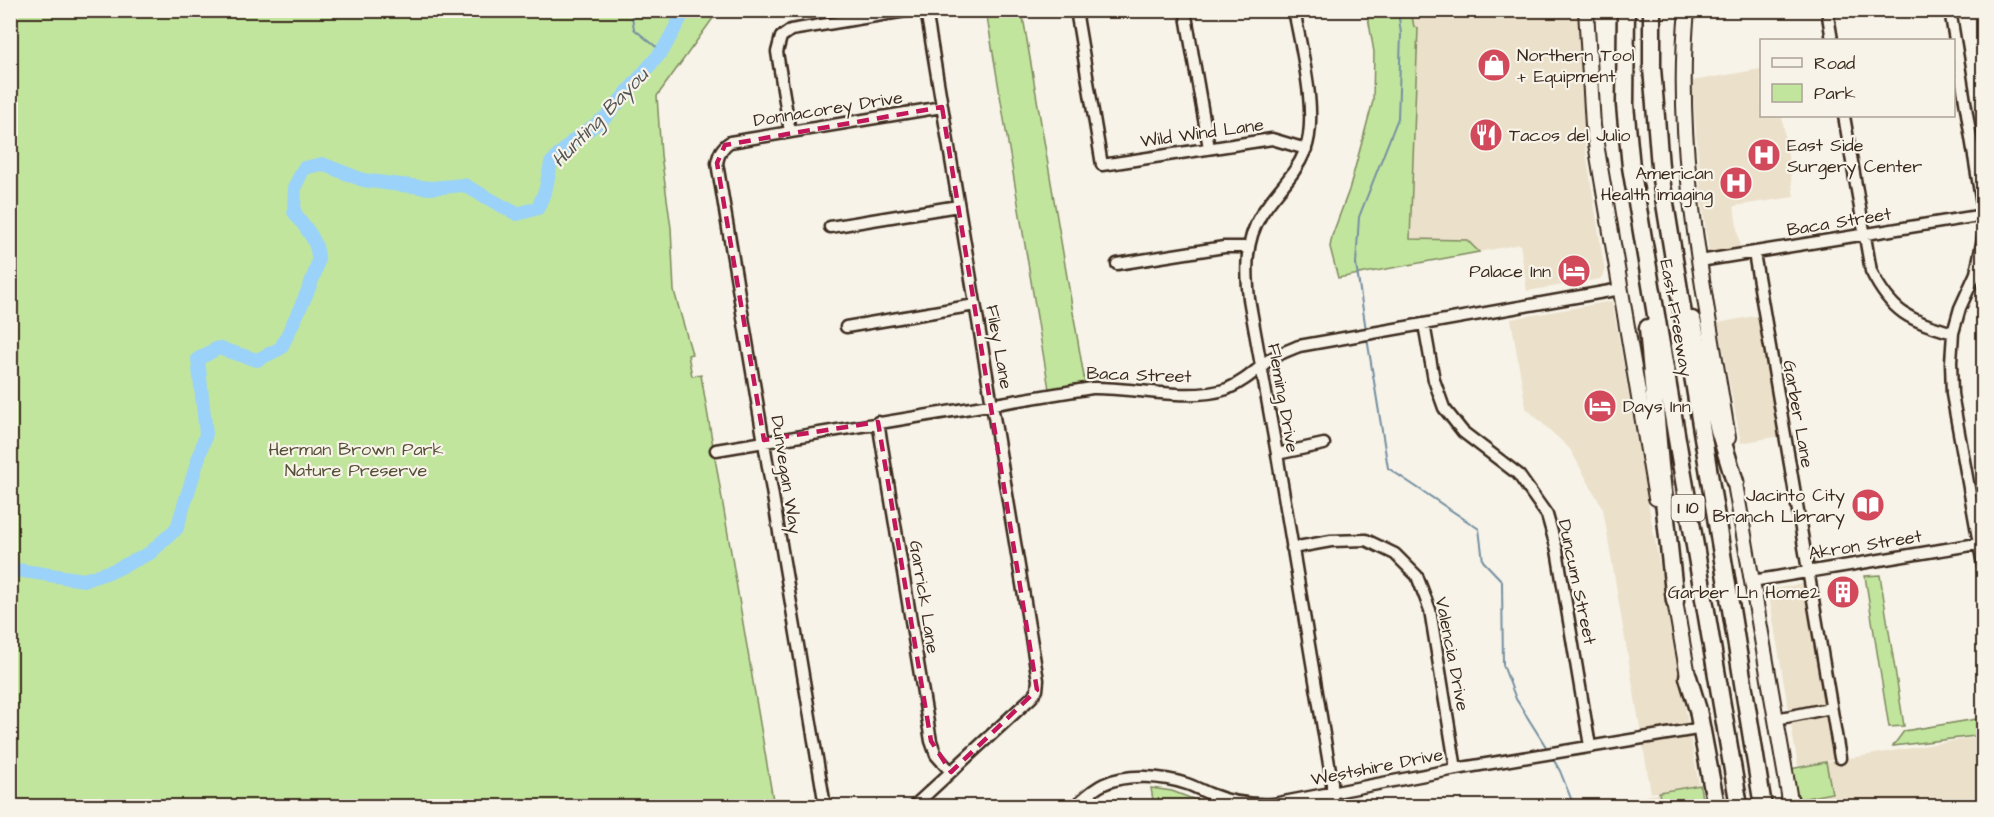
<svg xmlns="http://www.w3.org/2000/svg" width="1994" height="817" viewBox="0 0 1994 817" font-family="'Architects Daughter',sans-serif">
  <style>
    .built { fill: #ebe0ca }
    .green { fill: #c2e59e; stroke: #7e885e; stroke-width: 1.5 }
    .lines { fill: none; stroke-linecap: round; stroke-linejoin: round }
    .stream { stroke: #748fa1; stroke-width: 2 }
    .river { stroke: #9ad2f9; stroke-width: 14 }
    .minor-casing { stroke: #3b2a1e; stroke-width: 15 }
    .major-casing { stroke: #3b2a1e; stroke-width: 18 }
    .highway-casing { stroke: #3b2a1e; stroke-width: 21 }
    .minor { stroke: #f7f3e8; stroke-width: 10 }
    .major { stroke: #f7f3e8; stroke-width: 14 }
    .highway { stroke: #f7f3e8; stroke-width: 16 }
    .marked { fill: none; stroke: #c2185b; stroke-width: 4.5; stroke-dasharray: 12 8; stroke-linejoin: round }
    .labels { text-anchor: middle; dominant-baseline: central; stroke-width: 4.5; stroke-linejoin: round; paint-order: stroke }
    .shield { fill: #f7f3e8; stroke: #73665b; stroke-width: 1.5 }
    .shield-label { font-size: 16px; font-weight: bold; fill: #3b2a1e }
    .poi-label { font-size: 18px; fill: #3b2a1e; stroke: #f7f3e8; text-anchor: start }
    .street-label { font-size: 18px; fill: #3b2a1e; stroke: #f7f3e8 }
    .park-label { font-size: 18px; fill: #564f38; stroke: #f7f3e8 }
    .water-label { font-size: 20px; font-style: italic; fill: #535455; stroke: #f7f3e8 }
  </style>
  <rect width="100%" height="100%" fill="#f7f3e8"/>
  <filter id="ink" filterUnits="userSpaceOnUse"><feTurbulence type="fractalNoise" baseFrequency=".0167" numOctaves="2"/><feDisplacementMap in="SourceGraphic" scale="12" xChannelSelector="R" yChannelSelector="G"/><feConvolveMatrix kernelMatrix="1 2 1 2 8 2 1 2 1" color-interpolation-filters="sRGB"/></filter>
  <g filter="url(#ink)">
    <!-- built -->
    <path class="built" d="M1411 11H1578L1585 145 1605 272 1600 279 1527 291 1520 244 1479 252 1467 240 1410 239 1418 28 1414 27Z
      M1761 69 1762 116H1782L1794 197 1734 206 1740 248 1709 253 1701 195 1692 81Z
      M1612 301 1699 785 1651 793 1603 509 1570 449 1526 408 1511 319Z
      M1760 315 1780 436 1741 443 1718 323Z
      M1807 583 1838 759 1798 766 1768 590Z
      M1983 736V806H1804L1803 799 1832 793 1826 762Z
      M1658 794 1661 806H1591L1590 805Z"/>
    <!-- green -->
    <path class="green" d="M10 11H720L716 14 657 96 661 155 671 228 674 291 692 354 688 355 692 376 701 375 774 806H11Z
      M986 11H1022L1085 383 1049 389Z
      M1367 11H1411L1414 27 1418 28 1410 239 1467 240 1479 252 1338 278 1330 247 1332 236 1349 190 1373 101 1374 52Z
      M1880 575 1904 726 1889 727 1865 576Z
      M1983 718V735L1893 746 1904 731Z
      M1826 762 1832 793 1795 800 1790 769Z
      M1700 785 1703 806H1661L1659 792Z
      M1151 788 1172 791 1211 806H1154Z"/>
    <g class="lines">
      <!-- stream -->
      <path class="stream" d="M631 10 634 29 655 46 663 50
        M1366 330 1356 264 1359 217 1398 118 1401 34 1398 10
        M1367 338 1388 468 1479 529 1483 561 1502 581 1503 665 1516 699 1548 750
        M1552 757 1560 771 1574 806"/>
      <!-- river -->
      <path class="river" d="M10 569 84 580 115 570 150 553 177 528 206 434 198 359 218 348 257 360 281 348C289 331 319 273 318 257 317 239 304 226 294 212L295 186 304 168 322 164 363 180 392 184 431 188 464 185 517 214 538 208 546 188 551 163 574 140 606 117 663 50 685 10"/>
      <defs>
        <path id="minor" d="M1076 10 1102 165 1272 139 1306 149
          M1185 10 1209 148
          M1294 10C1301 48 1319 116 1305 151 1295 176 1275 192 1261 215 1245 241 1246 270 1249 299L1277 454 1332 782V806
          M1827 10 1832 40
          M1950 10 1984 217
          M1844 116 1871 271C1892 313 1909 320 1953 333
          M790 132 777 52 781 37 791 30 912 10
          M830 227 958 206
          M1984 233 1976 273 1960 308 1953 333 1951 362 1952 394 1984 571
          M1754 253 1840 758
          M1700 261 1984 215
          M1117 264 1224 247H1248
          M1424 324 1434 380 1444 408 1463 432 1518 474 1547 515 1557 550 1590 746
          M846 327 975 305
          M878 422 931 741 936 755 951 772
          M716 450 1092 388C1133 387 1188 402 1227 389 1244 382 1255 371 1269 360 1278 354 1289 350 1299 346L1621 289
          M1277 454 1324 444
          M1292 548 1331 541 1366 540 1395 554 1417 576 1430 610 1456 769
          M1752 581 1983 543
          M1776 719 1831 708
          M825 806 717 163C719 153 722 147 730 142L942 107
          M914 806 1032 697 1037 690 1038 680 926 10
          M1075 806C1084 798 1093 789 1104 784 1128 773 1163 776 1187 784 1196 787 1204 792 1213 795 1232 803 1252 805 1273 804L1456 769 1697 729"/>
        <path id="major" d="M1586 10 1593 126 1656 498
          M1687 10C1673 154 1706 297 1728 438
          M1733 472 1791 806
          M1673 590 1690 687"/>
        <path id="highway" d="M1626 10 1625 105 1631 167 1739 806
          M1652 10V68L1661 179 1763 806
          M1692 320 1719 430 1735 482
          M1648 328 1660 465 1675 601
          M1688 677 1698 710 1716 806
          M1790 801 1791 806"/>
      </defs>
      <!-- minor casing -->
      <use href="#minor" class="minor-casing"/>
      <!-- major casing -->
      <use href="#major" class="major-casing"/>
      <!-- highway casing -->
      <use href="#highway" class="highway-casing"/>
      <!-- minor -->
      <use href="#minor" class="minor"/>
      <!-- major -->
      <use href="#major" class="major"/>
      <!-- highway -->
      <use href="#highway" class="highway"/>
    </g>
  </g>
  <!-- marked area -->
  <path class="marked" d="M942 107 1037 690 951 772 931 741 878 422 764 440 717 163 725 145Z"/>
  <!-- icons -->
  <defs>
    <symbol id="shop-disc" viewBox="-11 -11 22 22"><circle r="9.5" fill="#d1495b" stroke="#f7f3e8"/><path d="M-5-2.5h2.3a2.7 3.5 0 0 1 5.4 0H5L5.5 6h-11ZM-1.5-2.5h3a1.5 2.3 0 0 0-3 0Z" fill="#fff"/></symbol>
    <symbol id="restaurant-disc" viewBox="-11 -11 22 22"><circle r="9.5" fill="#d1495b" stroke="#f7f3e8"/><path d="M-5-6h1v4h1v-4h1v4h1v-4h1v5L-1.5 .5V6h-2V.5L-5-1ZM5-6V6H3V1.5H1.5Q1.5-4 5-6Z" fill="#fff"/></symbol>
    <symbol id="hospital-disc" viewBox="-11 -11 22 22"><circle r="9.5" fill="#d1495b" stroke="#f7f3e8"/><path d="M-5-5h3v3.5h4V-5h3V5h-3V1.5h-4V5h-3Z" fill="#fff"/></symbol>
    <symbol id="hotel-disc" viewBox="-11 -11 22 22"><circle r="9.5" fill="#d1495b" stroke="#f7f3e8"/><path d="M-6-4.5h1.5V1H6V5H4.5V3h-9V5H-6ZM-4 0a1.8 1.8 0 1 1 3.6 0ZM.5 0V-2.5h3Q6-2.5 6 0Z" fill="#fff"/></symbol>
    <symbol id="library-disc" viewBox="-11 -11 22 22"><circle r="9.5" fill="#d1495b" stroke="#f7f3e8"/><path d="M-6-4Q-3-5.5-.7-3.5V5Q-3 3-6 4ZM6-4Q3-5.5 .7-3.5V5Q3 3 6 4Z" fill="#fff"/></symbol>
    <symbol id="building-disc" viewBox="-11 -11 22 22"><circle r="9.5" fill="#d1495b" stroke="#f7f3e8"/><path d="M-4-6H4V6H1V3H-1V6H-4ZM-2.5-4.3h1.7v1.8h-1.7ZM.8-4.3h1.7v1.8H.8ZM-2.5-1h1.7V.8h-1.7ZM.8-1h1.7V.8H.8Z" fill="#fff"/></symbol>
  </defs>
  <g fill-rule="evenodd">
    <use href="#shop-disc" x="1475" y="46" width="38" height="38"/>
    <use href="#restaurant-disc" x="1467" y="116" width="38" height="38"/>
    <use href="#hospital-disc" x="1745" y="136" width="38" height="38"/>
    <use href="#hospital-disc" x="1717" y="164" width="38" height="38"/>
    <use href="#hotel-disc" x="1555" y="252" width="38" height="38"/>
    <use href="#hotel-disc" x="1581" y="387" width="38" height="38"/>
    <use href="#library-disc" x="1849" y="486" width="38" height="38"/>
    <use href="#building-disc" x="1824" y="573" width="38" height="38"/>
  </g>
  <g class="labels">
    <!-- shield labels -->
    <rect class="shield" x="1671.5" y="495" width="33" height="26" rx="4.5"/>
    <g class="shield-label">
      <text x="1688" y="508">I 10</text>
    </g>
    <!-- poi labels -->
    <g class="poi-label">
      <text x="1517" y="55">Northern Tool<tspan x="1517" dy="21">+ Equipment</tspan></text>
      <text x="1509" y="135">Tacos del Julio</text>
      <text x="1787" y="145">East Side<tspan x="1787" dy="21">Surgery Center</tspan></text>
      <text x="1713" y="173" text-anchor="end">American<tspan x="1713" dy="21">Health imaging</tspan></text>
      <text x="1551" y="271" text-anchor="end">Palace Inn</text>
      <text x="1623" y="406">Days Inn</text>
      <text x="1845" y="495" text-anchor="end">Jacinto City<tspan x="1845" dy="21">Branch Library</tspan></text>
      <text x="1820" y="592" text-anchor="end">Garber Ln Home2</text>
    </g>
    <!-- street labels -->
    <g class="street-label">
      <text transform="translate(828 109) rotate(-9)">Donnacorey Drive</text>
      <text transform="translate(1202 133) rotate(-8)">Wild Wind Lane</text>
      <text transform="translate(1839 222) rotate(-9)">Baca Street</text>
      <text transform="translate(1676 318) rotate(80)">East Freeway</text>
      <text transform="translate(999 347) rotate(80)">Filey Lane</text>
      <text transform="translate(1139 375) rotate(2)">Baca Street</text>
      <text transform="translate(1283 398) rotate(80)">Fleming Drive</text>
      <text transform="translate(1798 414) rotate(80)">Garber Lane</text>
      <text transform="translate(786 475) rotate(81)">Dunvegan Way</text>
      <text transform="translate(1865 545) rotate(-9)">Akron Street</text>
      <text transform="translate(1577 582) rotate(78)">Duncum Street</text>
      <text transform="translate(924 597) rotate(81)">Garrick Lane</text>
      <text transform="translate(1452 654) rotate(79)">Valencia Drive</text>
      <text transform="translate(1377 767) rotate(-11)">Westshire Drive</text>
    </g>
    <!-- park labels -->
    <g class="park-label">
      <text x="356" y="449">Herman Brown Park<tspan x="356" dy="21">Nature Preserve</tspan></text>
    </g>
    <!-- water labels -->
    <g class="water-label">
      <text transform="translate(600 118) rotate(-46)">Hunting Bayou</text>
    </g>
  </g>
  <!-- margin -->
  <rect width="1994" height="817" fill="none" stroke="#f7f3e8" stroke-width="36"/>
  <rect x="18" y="18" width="1958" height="781" fill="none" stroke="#3b2a1e" stroke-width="2" filter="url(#ink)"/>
  <!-- legend -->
  <rect x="1760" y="39" width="195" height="78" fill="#f7f3e8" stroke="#aca397" stroke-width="1.5"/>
  <rect x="1772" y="58" width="30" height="9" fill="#f7f3e8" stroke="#aca397" stroke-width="1.5"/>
  <text x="1814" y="69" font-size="18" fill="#3b2a1e">Road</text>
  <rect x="1772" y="84" width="30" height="18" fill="#c2e59e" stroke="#aca397" stroke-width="1.5"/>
  <text x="1814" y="99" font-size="18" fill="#3b2a1e">Park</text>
</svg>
